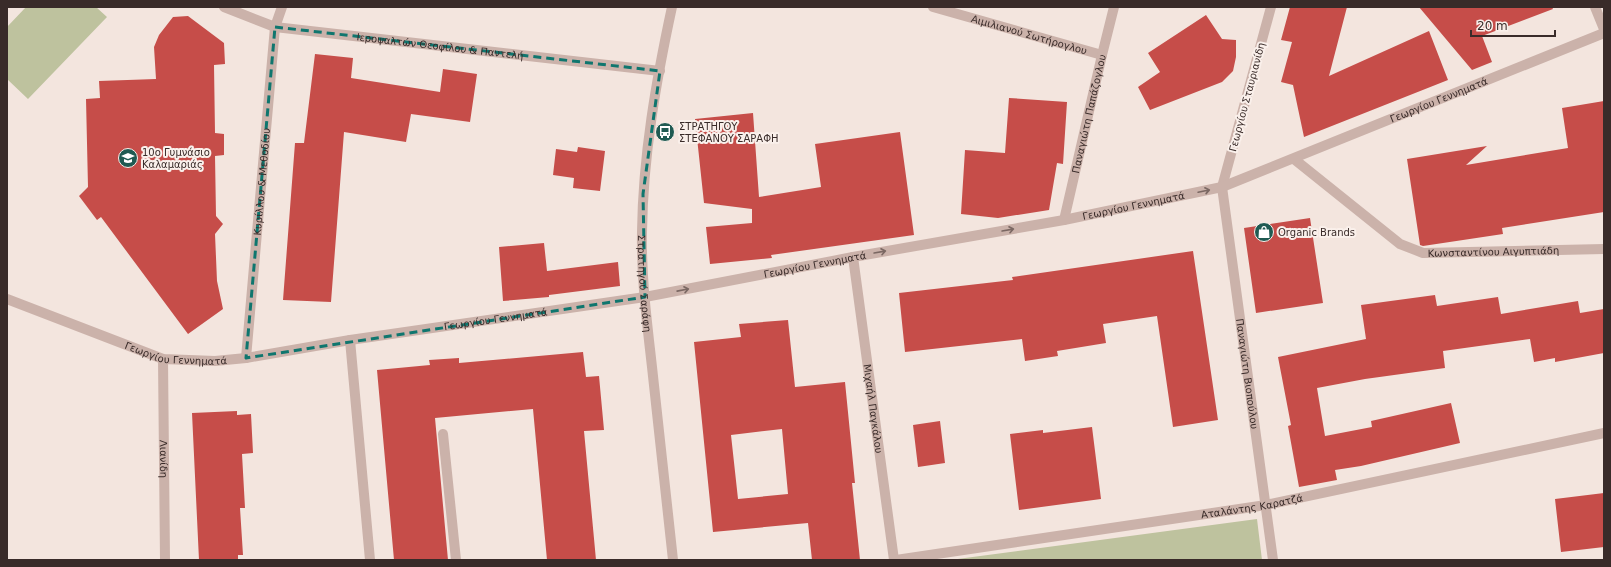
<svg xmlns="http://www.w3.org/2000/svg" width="1611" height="567" viewBox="0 0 1611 567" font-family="'DejaVu Sans',sans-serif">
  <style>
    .green { fill: #bec29e }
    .building { fill: #c64d49; fill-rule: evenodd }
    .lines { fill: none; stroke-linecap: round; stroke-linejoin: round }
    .minor { stroke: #cbb2aa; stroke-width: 10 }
    .oneway { stroke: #7b6863 }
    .marked { fill: none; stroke: #0f766e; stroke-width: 3; stroke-dasharray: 8 5; stroke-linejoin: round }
    .labels { text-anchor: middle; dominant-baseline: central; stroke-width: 4; stroke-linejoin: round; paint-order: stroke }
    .street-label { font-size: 10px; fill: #392b29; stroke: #faf0eb }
    .poi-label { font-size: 10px; fill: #392b29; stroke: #faf0eb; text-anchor: start }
  </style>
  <rect width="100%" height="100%" fill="#f3e5de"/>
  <!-- green -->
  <path class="green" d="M26 7H96L107 17 28 99 7 79V27Z
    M1257 519 1262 560H950Z"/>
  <!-- building -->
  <path class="building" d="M1290 7H1347L1329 76 1429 31 1448 80 1304 137 1293 85 1281 82 1292 42 1281 40Z
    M1419 7H1552L1553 9 1482 36 1492 62 1472 70Z
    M1206 15 1222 39 1236 40V57L1233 71 1222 82 1150 110 1138 87 1160 72 1148 53Z
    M188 16 224 43 225 64 214 65 215 133 224 134V155L215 156 216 216 223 224 215 234 217 281 223 309 188 334 101 217 97 220 79 196 88 187 86 99 100 98 99 81 156 79 154 47 159 35 173 17Z
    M315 54 353 58 351 78 440 92 443 69 477 74 470 122 411 114 406 142 344 132 331 302 283 300 295 143H304Z
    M1009 98 1067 102 1063 164 1057 163 1049 210 998 218 961 214 965 150 1005 153Z
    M1604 101V212L1502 228 1503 234 1423 246 1420 245 1407 159 1487 146 1466 165 1568 148 1562 108Z
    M753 113 759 197 821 187 815 144 900 132 914 235 771 255 772 258 710 264 706 227 752 223V209L704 203 695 119Z
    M578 147 605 151 600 191 573 188 574 178 553 175 556 149 577 152Z
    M1310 218 1323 303 1256 313 1244 228Z
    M544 243 547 271 618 262 620 286 549 295V297L503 301 499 247Z
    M1193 251 1218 420 1173 427 1157 316 1103 324 1106 343 1057 351 1058 356 1025 361 1022 339 905 352 899 293 1013 280 1012 277Z
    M1435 295 1437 306 1498 297 1501 314 1578 301 1580 313 1604 309V353L1555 362V358L1534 362 1530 339 1443 351 1445 368 1365 379 1317 388 1325 436 1372 427 1371 421 1451 403 1460 443 1361 466 1335 470 1337 480 1299 487 1288 426 1291 425 1278 357 1366 339 1361 305Z
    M788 320 795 387 845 382 855 483H852L860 560H812L808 523 713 532 694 342 741 337 739 324ZM782 429 788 494 738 499 731 435Z
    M583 352 586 377 599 376 604 430 584 431 596 560H547L533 409 435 418 448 560H394L377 370 430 365 429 360 459 358V363Z
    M237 411V415L251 414 253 453 242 454 245 508H240L243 555H238V560H199L192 413Z
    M940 421 945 463 918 467 913 425Z
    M1092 427 1101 499 1019 510 1010 434 1043 430V433Z
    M1604 493V547L1561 552 1555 499Z"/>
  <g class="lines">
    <!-- minor -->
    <g class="minor">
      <path id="s1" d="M224 7 275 27 660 71"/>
      <path id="s2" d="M672 7C656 81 643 156 642 232 641 277 647 322 652 367 659 432 666 496 673 560"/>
      <path id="s3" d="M933 7 1102 55"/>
      <path id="s4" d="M1271 7 1222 187 1273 560"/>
      <path d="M1595 7 1604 29"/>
      <path id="s5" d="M1294 159 1400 244 1423 253 1604 249"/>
      <path id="s6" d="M1064 220 1102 55 1114 7"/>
      <path id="s7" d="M853 257 894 560"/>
      <path id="s8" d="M7 299 163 359 215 361 246 358 350 340 645 297 853 257 1064 220 1222 187 1604 33"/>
      <path d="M350 340 370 560"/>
      <path id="s9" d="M246 358 275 27 282 7"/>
      <path id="s10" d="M163 359 165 560"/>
      <path d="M443 434 456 560"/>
      <path id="s11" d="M896 560 1266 505 1604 433"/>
    </g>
  </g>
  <!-- one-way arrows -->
  <defs><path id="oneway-shaft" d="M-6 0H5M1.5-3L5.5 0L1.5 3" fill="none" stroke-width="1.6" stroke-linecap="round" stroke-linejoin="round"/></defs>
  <g class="oneway">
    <use href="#oneway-shaft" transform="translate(1204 191) rotate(-12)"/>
    <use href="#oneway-shaft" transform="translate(1008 230) rotate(-10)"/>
    <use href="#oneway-shaft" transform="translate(880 252) rotate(-10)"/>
    <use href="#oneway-shaft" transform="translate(683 290) rotate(-11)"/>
  </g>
  <!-- marked area -->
  <path class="marked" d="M275 27 660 71 643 194 645 297 246 358Z"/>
  <!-- icons -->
  <defs>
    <symbol id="bus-disc" viewBox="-11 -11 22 22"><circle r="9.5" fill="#1f5a52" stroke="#faf0eb"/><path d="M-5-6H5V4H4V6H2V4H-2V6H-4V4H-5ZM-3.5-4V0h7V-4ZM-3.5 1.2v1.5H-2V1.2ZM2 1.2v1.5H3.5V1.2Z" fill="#fff"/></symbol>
    <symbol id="school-disc" viewBox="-11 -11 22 22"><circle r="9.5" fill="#1f5a52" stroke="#faf0eb"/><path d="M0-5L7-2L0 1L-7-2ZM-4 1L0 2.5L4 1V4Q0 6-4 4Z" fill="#fff"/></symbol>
    <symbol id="shop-disc" viewBox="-11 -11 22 22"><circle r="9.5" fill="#1f5a52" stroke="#faf0eb"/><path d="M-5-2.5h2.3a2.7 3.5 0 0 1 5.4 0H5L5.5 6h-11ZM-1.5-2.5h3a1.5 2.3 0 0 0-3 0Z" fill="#fff"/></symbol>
  </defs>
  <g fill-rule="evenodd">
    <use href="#bus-disc" x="654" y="121" width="22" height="22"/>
    <use href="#school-disc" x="117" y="147" width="22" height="22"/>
    <use href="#shop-disc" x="1253" y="221" width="22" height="22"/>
  </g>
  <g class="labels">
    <!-- street labels -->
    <g class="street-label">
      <text stroke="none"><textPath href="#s3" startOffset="100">Αιμιλιανού Σωτήρογλου</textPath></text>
      <text stroke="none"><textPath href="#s1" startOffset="221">Ιεροψαλτών Θεοφίλου &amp; Παντελή</textPath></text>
      <text transform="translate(1247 97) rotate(-75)">Γεωργίου Σταυριανίδη</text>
      <text stroke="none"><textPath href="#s8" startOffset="1475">Γεωργίου Γεννηματά</textPath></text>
      <text stroke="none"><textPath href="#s6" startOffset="109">Παναγιώτη Παπάζογλου</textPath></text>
      <text stroke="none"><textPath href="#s9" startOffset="177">Κυρίλλου &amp; Μεθοδίου</textPath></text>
      <text stroke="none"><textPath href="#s8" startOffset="1151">Γεωργίου Γεννηματά</textPath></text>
      <text stroke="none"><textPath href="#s5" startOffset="231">Κωνσταντίνου Αιγυπτιάδη</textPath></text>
      <text stroke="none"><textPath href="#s8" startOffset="827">Γεωργίου Γεννηματά</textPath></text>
      <text stroke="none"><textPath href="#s2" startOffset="279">Στρατηγού Σαράφη</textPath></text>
      <text stroke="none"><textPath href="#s8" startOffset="503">Γεωργίου Γεννηματά</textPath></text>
      <text stroke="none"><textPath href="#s8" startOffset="179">Γεωργίου Γεννηματά</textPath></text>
      <text stroke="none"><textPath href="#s4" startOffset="375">Παναγιώτη Βιοπούλου</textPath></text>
      <text stroke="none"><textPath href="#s7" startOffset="153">Μιχαήλ Παγκάλου</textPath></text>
      <text stroke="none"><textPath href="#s10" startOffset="100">Λιανίδη</textPath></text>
      <text stroke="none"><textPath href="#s11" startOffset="360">Αταλάντης Καρατζά</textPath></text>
    </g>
    <!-- poi labels -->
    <g class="poi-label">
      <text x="679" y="126">ΣΤΡΑΤΗΓΟΥ<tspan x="679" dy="12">ΣΤΕΦΑΝΟΥ ΣΑΡΑΦΗ</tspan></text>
      <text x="142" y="152">10ο Γυμνάσιο<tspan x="142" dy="12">Καλαμαριάς</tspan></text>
      <text x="1278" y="232">Organic Brands</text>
    </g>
  </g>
  <!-- border -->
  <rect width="1611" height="567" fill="none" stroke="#392b29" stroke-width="16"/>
  <!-- scale -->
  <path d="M1471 30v6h84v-6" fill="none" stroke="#392b29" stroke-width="2"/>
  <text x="1477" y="30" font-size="12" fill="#392b29" stroke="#faf0eb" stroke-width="3" paint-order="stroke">20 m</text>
</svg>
